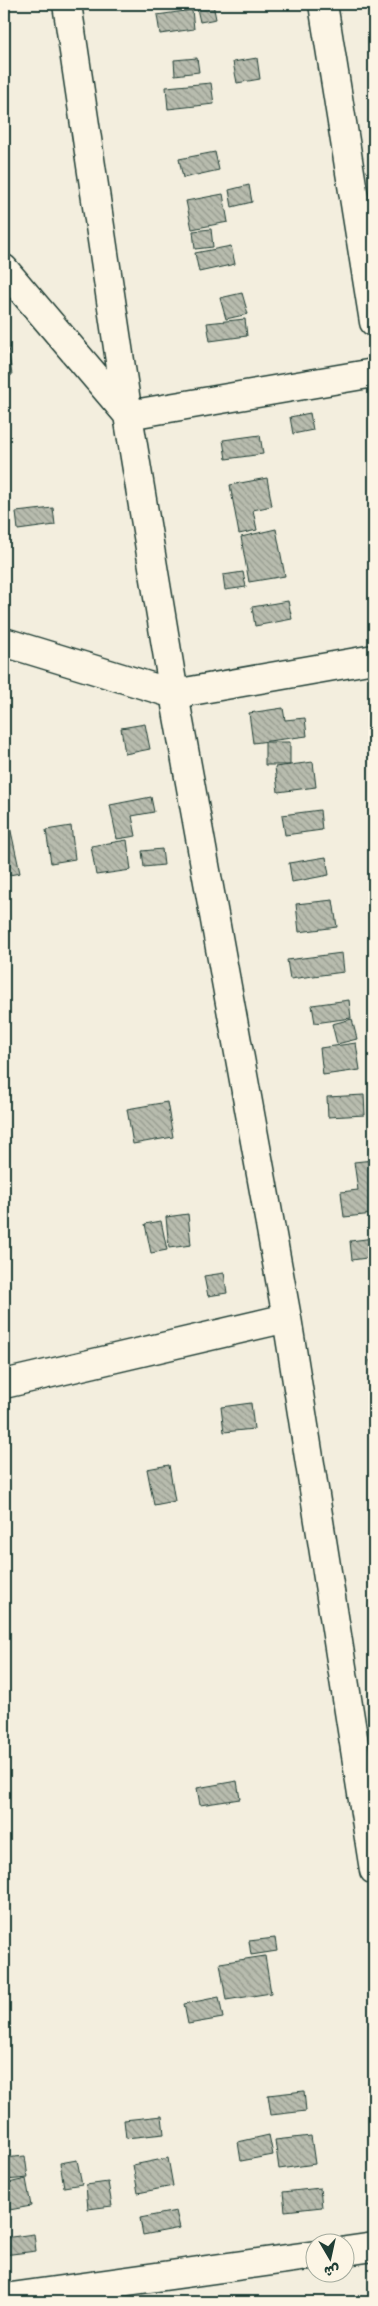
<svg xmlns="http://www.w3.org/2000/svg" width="378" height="2306" viewBox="0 0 378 2306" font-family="'Patrick Hand','Playpen Sans Arabic',sans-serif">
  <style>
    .building { fill: url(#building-back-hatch); stroke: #1f3d34 }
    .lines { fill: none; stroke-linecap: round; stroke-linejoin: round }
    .minor-casing { stroke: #1f3d34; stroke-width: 31 }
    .minor { stroke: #fcf5e5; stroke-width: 28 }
  </style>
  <defs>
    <pattern id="building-back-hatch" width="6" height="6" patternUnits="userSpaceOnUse" patternTransform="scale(1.25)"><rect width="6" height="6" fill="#b8bcae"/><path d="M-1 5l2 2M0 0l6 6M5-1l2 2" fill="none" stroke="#959a8e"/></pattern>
  </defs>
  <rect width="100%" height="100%" fill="#f3eede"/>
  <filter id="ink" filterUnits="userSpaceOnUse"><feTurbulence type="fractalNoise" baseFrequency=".02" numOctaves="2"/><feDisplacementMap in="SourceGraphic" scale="10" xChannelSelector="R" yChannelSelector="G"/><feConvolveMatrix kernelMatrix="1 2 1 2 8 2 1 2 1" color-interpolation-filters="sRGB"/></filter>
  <g filter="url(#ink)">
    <!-- building -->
    <path class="building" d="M196 4H213L216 19 200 22Z
      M192 10 194 29 160 34 157 15Z
      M197 58 199 72 175 75 174 60Z
      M257 58 260 79 237 83 233 62Z
      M211 83 214 104 168 109 166 87Z
      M215 152 219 170 183 178 179 159Z
      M249 185 252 202 232 207 229 190Z
      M223 194 228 222 192 229 186 201Z
      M211 229 213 247 195 249 193 231Z
      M231 246 235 264 199 272 195 253Z
      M242 293 248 314 226 319 220 298Z
      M4 319 12 375 4 376Z
      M245 319 247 336 210 341 207 323Z
      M310 413 313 430 293 434 290 417Z
      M260 435 263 454 226 459 223 440Z
      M267 478 272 506 253 510 257 530 239 534 230 485Z
      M53 508 55 525 18 530 16 512Z
      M276 529 285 576 249 582 241 537Z
      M243 572 246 587 225 590 223 575Z
      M288 601 292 619 255 626 252 607Z
      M283 708 285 720 305 718 307 736 253 743 249 713Z
      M145 724 150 749 125 754 121 728Z
      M265 742H290V765H265Z
      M313 762 316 787 278 792 275 767Z
      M151 797 154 812 132 816 136 836 117 839 110 805Z
      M320 810 322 830 285 835 282 815Z
      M9 822 20 873 4 876V823Z
      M71 826 75 859 51 863 46 830Z
      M127 840 131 870 96 875 91 846Z
      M162 849 164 865 144 867 142 851Z
      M326 857 329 875 292 882 289 863Z
      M333 900 337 927 299 932 296 904Z
      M342 953 344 972 290 979 287 960Z
      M349 1000 351 1018 315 1023 312 1005Z
      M352 1019 357 1039 337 1044 332 1024Z
      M356 1043 360 1070 323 1075 320 1048Z
      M364 1095 365 1115 328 1117 327 1097Z
      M167 1102 173 1137 133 1144 127 1109Z
      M373 1160 374 1214 344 1217 341 1192 358 1190 354 1162Z
      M188 1214 191 1245 169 1248 166 1217Z
      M161 1221 167 1250 151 1253 145 1224Z
      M374 1238V1257L352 1260 350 1241Z
      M224 1273 227 1293 208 1296 204 1276Z
      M374 1359V1377L372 1378 370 1360Z
      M251 1403 254 1429 224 1432 221 1407Z
      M169 1465 175 1501 154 1505 147 1469Z
      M237 1781 240 1799 200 1805 197 1788Z
      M275 1938 277 1951 251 1955 249 1941Z
      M265 1956 271 1993 226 2000 220 1963Z
      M219 1997 223 2018 188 2024 184 2004Z
      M304 2091 306 2111 271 2115 268 2095Z
      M162 2116 164 2134 126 2138 124 2120Z
      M269 2135 273 2155 241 2161 238 2142Z
      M311 2136 315 2164 279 2169 275 2140Z
      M25 2156 28 2178 6 2180 4 2158Z
      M168 2158 173 2186 138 2193 133 2165Z
      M77 2160 82 2184 64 2187 60 2163Z
      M26 2179 31 2206 4 2211V2184Z
      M108 2182 112 2206 88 2209 86 2185Z
      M320 2188 322 2207 285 2211 283 2192Z
      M176 2211 180 2228 143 2235 140 2218Z
      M34 2234 36 2251 4 2255V2238Z"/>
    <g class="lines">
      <defs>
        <path id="minor" d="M67 4 128 415 174 694 287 1318 374 1870
          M323 4 374 322
          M4 269 128 415 374 373
          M4 642 174 694 374 659
          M4 1384 287 1318
          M346 2251 374 2247
          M4 2298 316 2255"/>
      </defs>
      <!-- minor casing -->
      <use href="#minor" class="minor-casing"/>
      <!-- minor -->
      <use href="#minor" class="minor"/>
    </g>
  </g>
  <!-- margin -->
  <rect width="378" height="2306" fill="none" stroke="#fcf5e5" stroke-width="20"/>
  <rect x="10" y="10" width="358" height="2286" fill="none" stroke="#1f3d34" stroke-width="2" filter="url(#ink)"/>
  <!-- north arrow -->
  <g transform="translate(330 2258) rotate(171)"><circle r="24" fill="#fcf5e5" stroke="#a4ab9e"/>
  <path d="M0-4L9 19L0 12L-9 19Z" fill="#1f3d34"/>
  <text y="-8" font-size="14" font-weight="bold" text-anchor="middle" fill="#1f3d34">ش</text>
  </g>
</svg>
